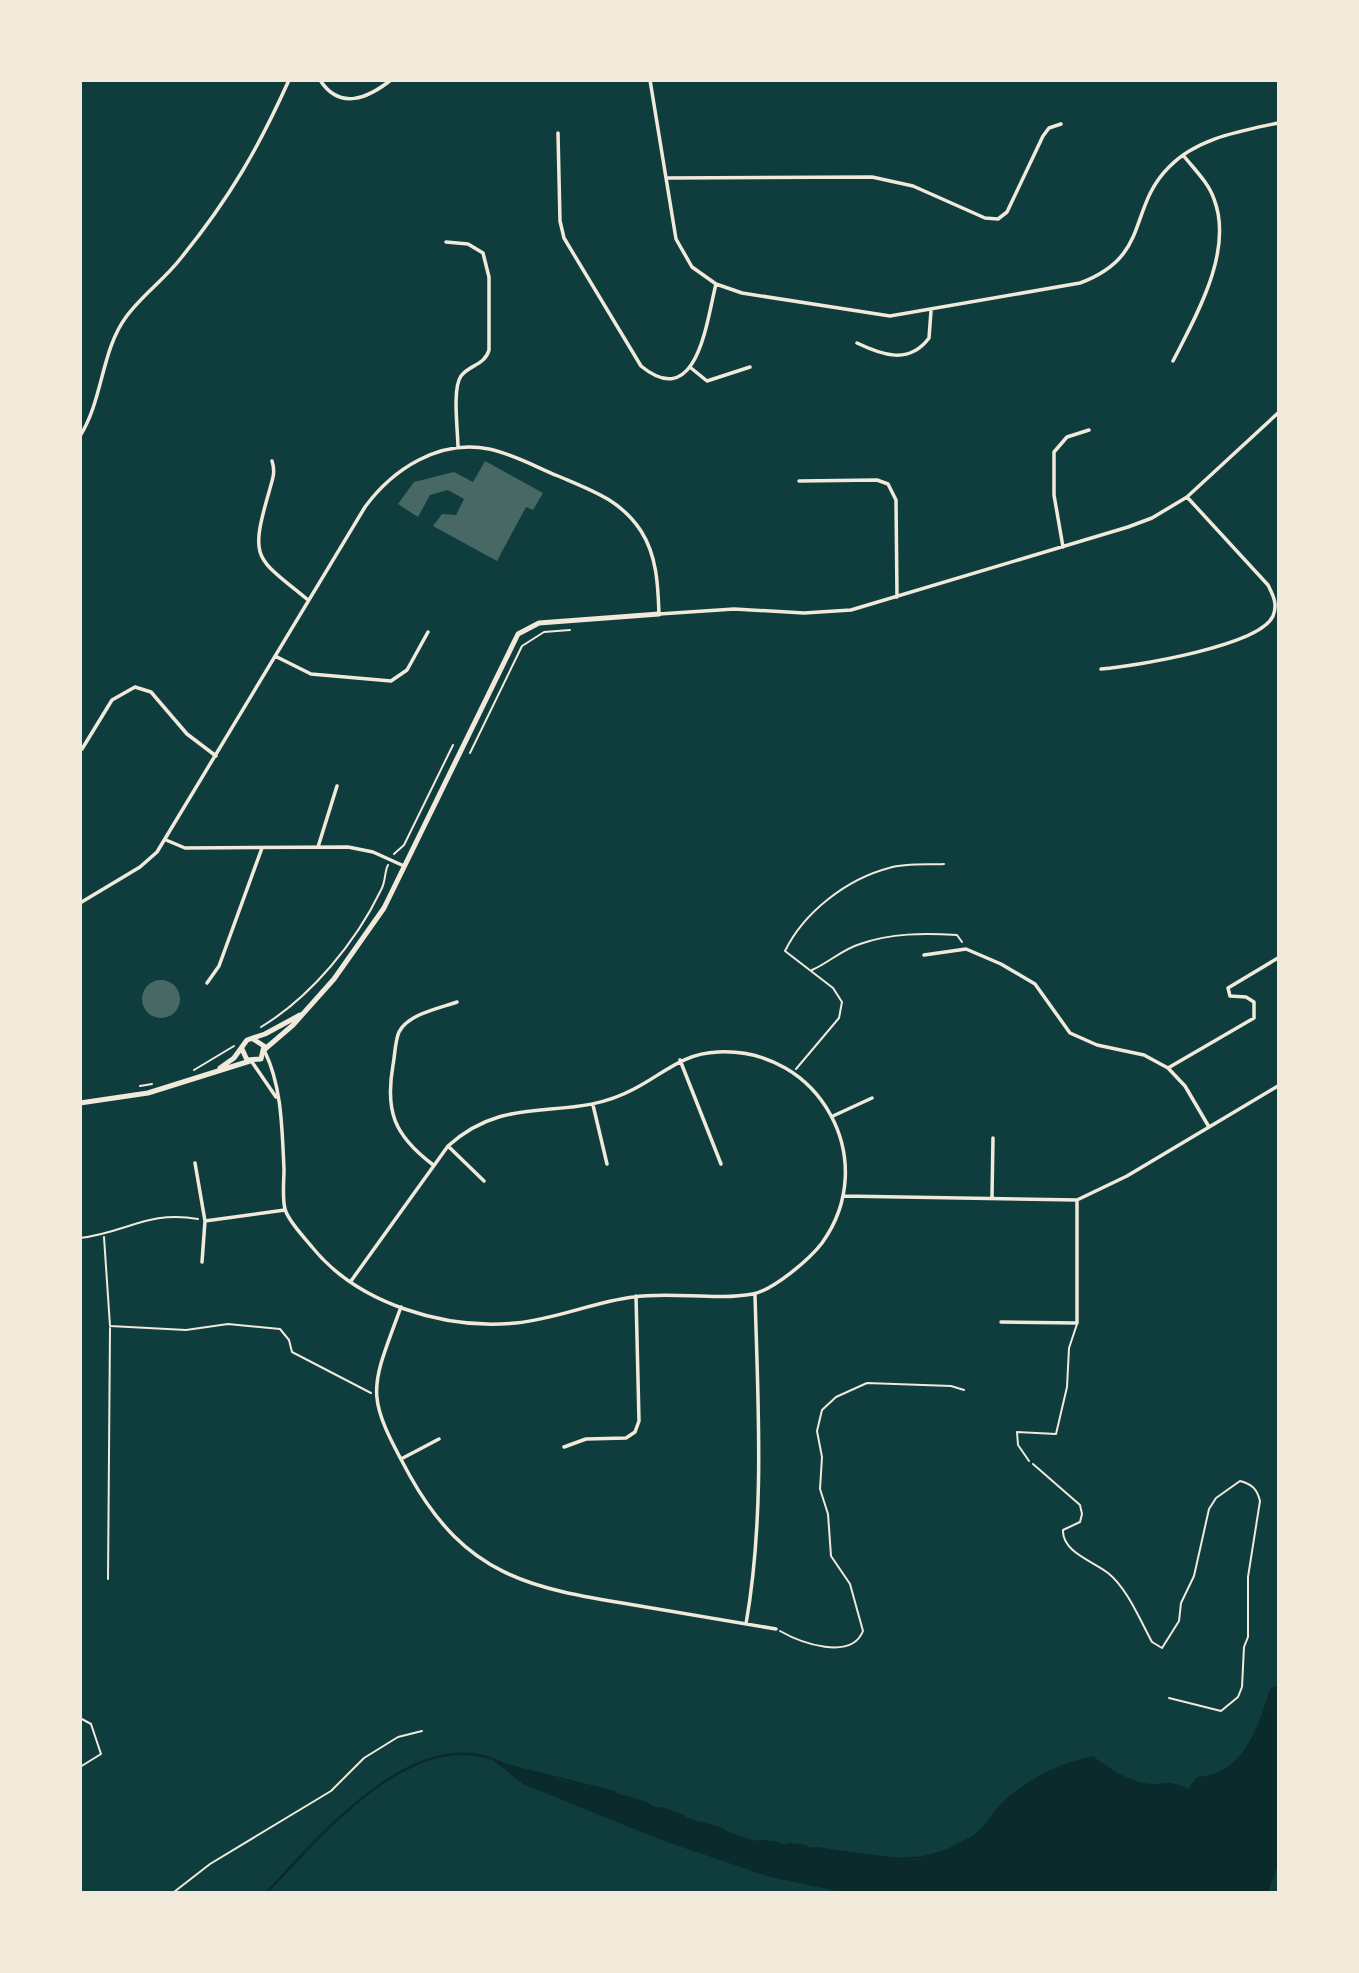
<svg xmlns="http://www.w3.org/2000/svg" width="1359" height="1973" viewBox="0 0 1359 1973" font-family="'IBM Plex Sans',sans-serif">
  <style>
    .water { fill: #0a2a2b }
    .lines { fill: none; stroke-linecap: round; stroke-linejoin: round }
    .stream { stroke: #0a2a2b; stroke-width: 2.5 }
    .building { fill: #486865 }
    .path { stroke: #f1e9da; stroke-width: 2 }
    .service { stroke: #f1e9da; stroke-width: 2 }
    .minor { stroke: #f1e9da; stroke-width: 3.5 }
    .tertiary { stroke: #f1e9da; stroke-width: 5 }
  </style>
  <rect width="100%" height="100%" fill="#0f3d3e"/>
  <!-- water -->
  <path class="water" d="M1278 1685V1865L1268 1892H842L770 1877 661 1840 523 1784 490 1758 562 1781 613 1792 752 1840 915 1860C942 1856 968 1843 986 1823 992 1816 996 1808 1003 1802 1027 1779 1060 1763 1093 1756 1107 1767 1125 1779 1144 1783 1164 1787 1164 1777 1188 1789L1197 1777C1244 1775 1258 1727 1270 1689Z"/>
  <g class="lines">
    <!-- stream -->
    <path class="stream" d="M506 1765 614 1792
      M624 1796 648 1804
      M660 1808 684 1816
      M703 1823 724 1830
      M760 1841 778 1843
      M788 1844 806 1846
      M816 1848C871 1855 918 1872 968 1839
      M267 1892C319 1838 413 1722 500 1762"/>
  </g>
  <!-- building -->
  <path class="building" d="M485 461 543 493 533 510 526 507 497 561 433 526 442 514 456 515 464 499 448 490 430 495 418 517 398 504 414 482 454 472 473 482Z
    M142 999a19 19 0 1 1 38 0a19 19 0 1 1-38 0Z"/>
  <g class="lines">
    <!-- path -->
    <path class="path" d="M470 753 522 646 544 632 570 630
      M394 854 404 845 453 745
      M812 970C828 963 843 949 860 944 891 933 924 933 957 935L962 942
      M261 1027C311 997 356 942 381 890 386 881 384 873 388 865
      M796 1069 839 1018 842 1002 833 988 785 951C804 912 847 879 889 868 906 863 927 865 944 864
      M194 1070 234 1046
      M140 1086 152 1084
      M104 1237 110 1326 186 1330 228 1324 280 1329 289 1340 292 1352 371 1393
      M80 1238C126 1233 148 1210 198 1219
      M1033 1464 1080 1505 1082 1514 1080 1522 1063 1530C1062 1552 1093 1561 1108 1573 1127 1588 1140 1620 1152 1642L1162 1648 1179 1621 1181 1603 1194 1576 1209 1509 1216 1498 1240 1481C1252 1484 1257 1489 1260 1501L1248 1577V1637L1244 1647 1242 1687 1238 1697 1221 1711 1169 1698
      M108 1579 110 1328
      M780 1631C801 1643 851 1661 863 1631L850 1584 831 1556 828 1514 820 1489 822 1457 817 1431 822 1410 836 1397 867 1383 951 1386 964 1390
      M80 1718 91 1724 101 1754 80 1767
      M174 1892 210 1864 331 1791 364 1758 398 1737 422 1731"/>
    <!-- service -->
    <path class="service" d="M1029 1461 1018 1445 1017 1432 1056 1434 1067 1387 1069 1348 1077 1324"/>
    <!-- minor -->
    <path class="minor" d="M320 80C340 111 368 98 391 80
      M650 80 676 239 692 267 716 284 742 293 890 316 1080 283C1152 256 1127 209 1169 167 1197 138 1241 131 1278 123
      M558 133 560 221 564 238 641 366C698 413 707 318 716 284
      M666 178 872 177 913 186 985 218 998 219 1007 212 1043 136 1049 128 1061 124
      M446 242 468 244 483 253 489 277V350C485 365 469 365 461 376 452 389 458 431 458 448
      M857 343C882 355 909 365 929 338L931 311
      M1173 361C1196 316 1234 251 1214 199 1208 182 1194 169 1183 155
      M691 368 707 381 750 367
      M80 436C103 400 101 351 126 317 142 295 165 279 181 258 229 199 258 149 289 80
      M272 461C276 473 272 480 269 492 249 561 256 557 308 600
      M799 481 877 480 888 484 896 500 897 597
      M1063 547 1054 495V452L1067 437 1089 430
      M275 656 311 674 391 681 407 670 428 632
      M1101 669C1135 666 1260 646 1273 616 1278 604 1273 595 1268 585L1187 497
      M82 749 112 700 135 687 151 692 187 734 216 756
      M166 840 185 848 348 847 373 852 404 866
      M318 847 337 786
      M80 903 140 867 157 852 365 507C393 469 439 439 489 449 513 454 536 467 558 476 591 490 621 500 641 531 657 556 658 585 659 614L734 609 804 613 851 610 1128 527 1152 518 1187 497 1278 413
      M924 955 966 949 1001 964 1035 984 1070 1033 1097 1045 1144 1055 1168 1068 1185 1086 1209 1127
      M207 983 219 966 262 848
      M265 1052C282 1087 282 1130 284 1169 284 1181 282 1197 285 1209 288 1221 304 1237 312 1247 358 1304 445 1330 516 1323 556 1319 594 1302 633 1297 672 1291 714 1301 753 1294 773 1290 809 1260 822 1243 882 1160 819 1047 718 1052 683 1053 663 1074 634 1089 567 1125 510 1090 448 1146L351 1281
      M680 1060 721 1164
      M252 1062 276 1097
      M1168 1068 1254 1018V1002L1246 997 1230 996 1228 988 1278 958
      M593 1105 607 1164
      M833 1116 872 1098
      M448 1146 484 1181
      M195 1163 205 1221 202 1262
      M432 1164C394 1135 385 1111 393 1065 395 1055 395 1041 399 1032 408 1014 440 1008 457 1002
      M843 1196 1077 1200 1127 1176 1278 1086
      M992 1197 993 1138
      M205 1221 285 1210
      M401 1307C369 1393 365 1394 410 1476 466 1576 529 1588 634 1605 682 1613 729 1621 776 1629
      M1001 1322 1077 1323V1200
      M564 1447 586 1439 626 1438 635 1432 639 1421 636 1296
      M401 1459 439 1439
      M746 1624C765 1516 758 1404 755 1295"/>
    <!-- tertiary -->
    <path class="tertiary" d="M242 1049 247 1060 261 1059 264 1046 253 1039
      M265 1049 293 1025 334 979 384 908 518 634 539 623 659 614
      M220 1068 234 1058 247 1040 265 1034 300 1015
      M80 1103 148 1093 250 1061"/>
  </g>
  <!-- border -->
  <rect width="1359" height="1973" fill="none" stroke="#f1e9da" stroke-width="164"/>
</svg>
